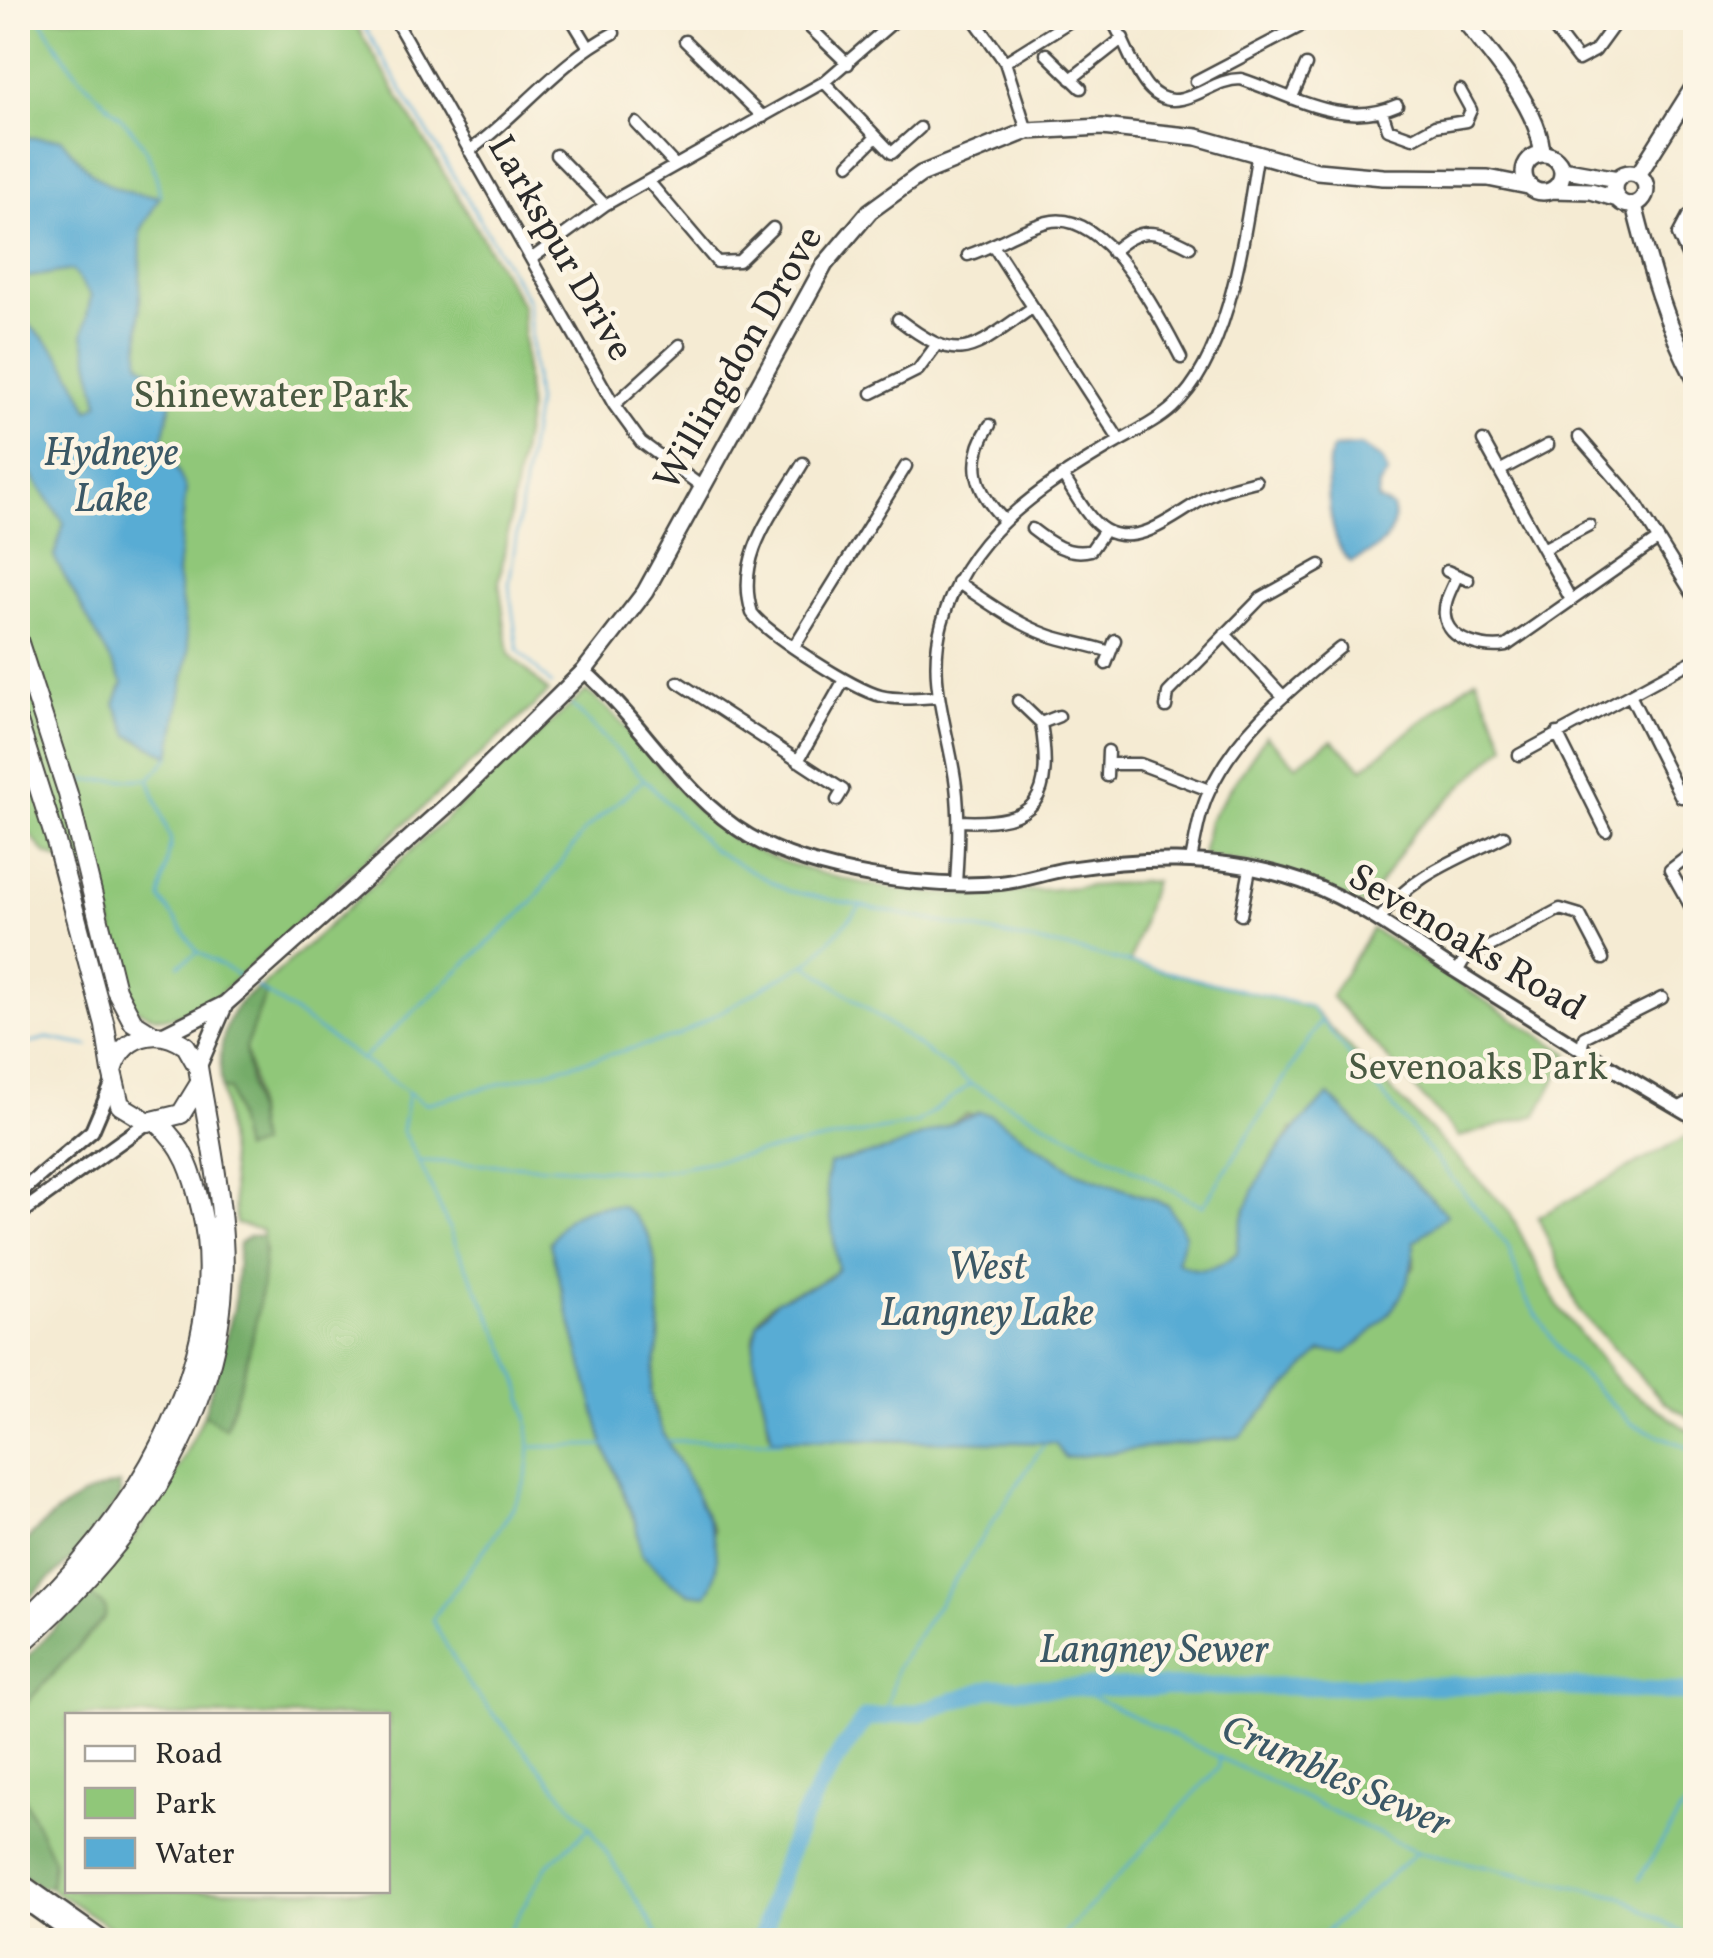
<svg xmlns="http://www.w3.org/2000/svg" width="1713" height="1958" viewBox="0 0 1713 1958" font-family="Vollkorn,serif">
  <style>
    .green { fill: #90c779; stroke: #5e7952; stroke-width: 2.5; fill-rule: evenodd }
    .forest { fill: #74ac69; stroke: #506c4a; stroke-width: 2.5 }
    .water { fill: #58acd4; stroke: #426c80; stroke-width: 2.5 }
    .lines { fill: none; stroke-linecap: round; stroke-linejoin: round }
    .stream { stroke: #58acd4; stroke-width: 2.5 }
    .river { stroke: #58acd4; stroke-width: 18 }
    .minor-casing { stroke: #494844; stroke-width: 15 }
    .tertiary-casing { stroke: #494844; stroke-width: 18 }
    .secondary-casing { stroke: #494844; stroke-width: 20 }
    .primary-casing { stroke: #494844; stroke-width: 20 }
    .trunk-casing { stroke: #494844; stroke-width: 22 }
    .minor { stroke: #fff; stroke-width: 10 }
    .tertiary { stroke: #fff; stroke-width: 12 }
    .secondary { stroke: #fff; stroke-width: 15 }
    .primary { stroke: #fff; stroke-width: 15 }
    .trunk { stroke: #fff; stroke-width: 18 }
    .labels { text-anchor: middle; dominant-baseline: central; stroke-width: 9; stroke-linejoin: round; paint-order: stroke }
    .street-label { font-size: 38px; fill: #2b2b2b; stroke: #fcf5e5 }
    .park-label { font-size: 38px; fill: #495a42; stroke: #fcf5e5 }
    .water-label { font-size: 40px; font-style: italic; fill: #3b5866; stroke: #fcf5e5 }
  </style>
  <rect width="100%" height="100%" fill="#fcf5e5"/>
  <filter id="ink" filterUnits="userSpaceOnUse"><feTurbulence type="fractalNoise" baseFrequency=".01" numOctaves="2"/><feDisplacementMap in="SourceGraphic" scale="20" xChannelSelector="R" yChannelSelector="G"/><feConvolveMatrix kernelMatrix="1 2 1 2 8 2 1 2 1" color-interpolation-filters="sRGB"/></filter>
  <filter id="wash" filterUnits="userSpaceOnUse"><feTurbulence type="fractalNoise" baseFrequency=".0048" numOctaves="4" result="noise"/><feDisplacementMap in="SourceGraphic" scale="40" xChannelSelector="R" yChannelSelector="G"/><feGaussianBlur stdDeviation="2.25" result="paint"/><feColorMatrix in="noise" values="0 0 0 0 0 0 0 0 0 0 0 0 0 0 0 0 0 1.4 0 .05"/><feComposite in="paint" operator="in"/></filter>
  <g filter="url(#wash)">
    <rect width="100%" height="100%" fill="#f5ebd3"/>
    <!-- green -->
    <path class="green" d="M18 18H352L522 305 528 412 499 583 509 654 549 692 214 999C184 1016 160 1028 129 1004L101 877 45 853 18 820Z
      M1476 678 1506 745 1415 831 1365 906 1282 871 1202 855 1209 820 1266 736 1296 765 1332 740 1363 768Z
      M586 691C638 729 668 787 718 828 766 867 886 892 949 894 1017 895 1087 885 1154 881L1130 963 1310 1007 1509 1211 1557 1305 1620 1384 1695 1435V1940H130L50 1888 53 1860 18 1785V1712L105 1617V1607L92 1597V1590C139 1535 176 1480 204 1414L225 1428 231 1414 265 1253 262 1230 236 1224 222 1089H230L243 1149 258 1145 253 1084 245 1048 266 993 260 988ZM966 1114 991 1115 1078 1173 1168 1205 1177 1262C1199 1276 1218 1269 1237 1253 1239 1205 1268 1167 1293 1128L1414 1242V1268L1335 1350 769 1432C766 1392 732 1328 776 1301 797 1288 821 1286 838 1269L834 1242 891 1149 936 1133ZM550 1244 659 1337 650 1394 663 1437 714 1530 688 1593 641 1554 636 1524 604 1445ZM68 1716H388V1890H68Z
      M1372 929 1569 1054 1537 1115 1459 1137 1331 996Z
      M1686 1137 1696 1163 1695 1421 1663 1401 1579 1311 1538 1217Z"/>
    <!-- forest -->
    <path class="forest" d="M260 988 266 992 245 1048 259 1145 243 1150 230 1090 222 1089C217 1053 222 1006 260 988Z
      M263 1235C269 1286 244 1380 225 1428L204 1414 234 1308 239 1243 249 1236Z
      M119 1484 121 1497 72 1559 18 1608V1550C44 1520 79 1491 119 1484Z
      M83 1597H92L105 1607V1617L18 1712V1667Z
      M18 1785 53 1860 50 1888 39 1887 18 1872Z"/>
    <!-- water -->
    <path class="water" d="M18 137 61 139C93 177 109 195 160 196L141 230 139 362 174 389 163 439 186 489 177 574 189 650 170 756 129 735 115 704 123 683 54 557 64 523 18 454V317C55 343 71 368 89 410L99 403 83 335 91 296 72 270 24 278 18 288Z
      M1360 446 1382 459 1388 474 1379 485 1378 500 1392 507C1400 538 1377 550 1351 562 1329 550 1322 468 1333 448Z
      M1329 1095 1447 1215 1414 1242C1414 1294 1385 1323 1346 1353L1321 1351 1239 1437 1065 1458 1055 1443 772 1439 753 1354 757 1323 777 1300 828 1279 838 1269 826 1182 829 1164 891 1149 979 1112 991 1115 1078 1173 1168 1205 1185 1234 1177 1262C1199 1276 1218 1269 1237 1253 1240 1190 1284 1136 1329 1095Z
      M599 1206H622C633 1215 641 1222 648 1235 657 1252 661 1321 659 1342 657 1359 649 1379 651 1396 658 1454 748 1538 706 1595L688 1593 671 1582 641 1554 636 1524 604 1445 550 1244C561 1219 572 1212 599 1206Z"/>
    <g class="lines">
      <!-- stream -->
      <path class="stream" d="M40 18C52 37 64 59 79 76 117 118 152 134 160 196
        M359 18 528 300 536 403 509 585 518 650 551 684
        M571 704 713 850 788 891 1081 951 1310 1007 1508 1246 1524 1295 1563 1356 1632 1424 1696 1451
        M150 778 170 756
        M149 779 171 841 160 898 198 952 245 979
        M18 781 31 782
        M74 781 146 779
        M179 965 197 953
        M807 965 971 1084 1203 1206 1320 1022
        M256 986 425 1104 678 1036 812 960 862 905
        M18 1046 47 1038 89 1046
        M361 1060 531 904 585 830 642 781
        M408 1094 402 1131C427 1172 441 1212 461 1256 491 1322 550 1412 523 1487 512 1518 453 1589 432 1620L468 1684 590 1827 662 1940
        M422 1161 655 1172 917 1123 971 1084
        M668 1441H782
        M533 1447 604 1445
        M1070 1686 1417 1852 1622 1897 1695 1940
        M886 1713 897 1667 1044 1444
        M1639 1879 1681 1811 1696 1800
        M504 1940 546 1867 589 1828
        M1059 1940 1219 1767V1756
        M1316 1940 1416 1853"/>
      <!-- river -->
      <path class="river" d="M762 1940C784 1850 809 1792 866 1718L920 1712 992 1688 1512 1685 1696 1693"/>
    </g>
  </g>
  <g filter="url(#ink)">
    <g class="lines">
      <defs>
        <path id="minor" d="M394 18 614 405 641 442 701 486
          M571 18 588 46
          M800 18 848 64
          M973 18 1005 62 1027 131
          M1110 18C1130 43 1139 109 1182 99 1204 94 1218 79 1241 79 1293 96 1343 129 1397 105
          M1549 22 1578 60 1595 51 1619 18
          M685 41 763 117
          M1046 54 1081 88
          M1005 62 1075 18
          M1071 79 1123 38
          M1196 81 1299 27 1306 18
          M824 82 892 153 920 128
          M1292 97 1306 65
          M1382 111 1388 129 1413 138 1435 126 1466 121 1471 110 1460 90
          M636 123 675 165
          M469 151C519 115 559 61 614 33
          M556 155 605 205
          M849 164 874 139
          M649 182 717 262 739 261 773 228
          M1696 213 1688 216 1678 235 1696 275
          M994 247 1120 441
          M1112 252C1140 225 1157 230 1190 247
          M968 255C995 246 1020 229 1047 222 1105 206 1160 318 1181 358
          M531 259 605 205 824 82 898 18
          M898 319C962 368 971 350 1032 308
          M872 393 918 370 935 347
          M614 405 680 345
          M990 425C966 461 975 491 1004 520
          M1579 437 1634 500 1696 600
          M1483 441 1570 598
          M803 463C775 511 734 556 752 613 767 634 855 690 881 696 899 700 918 698 936 697
          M1501 470 1548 445
          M1062 475C1074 491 1087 520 1105 530 1141 550 1181 509 1211 495 1225 488 1241 485 1256 481
          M1032 529C1050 543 1068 556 1091 550L1105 530
          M1543 549 1589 525
          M1447 571 1468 580
          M1457 576C1452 588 1443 602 1445 616 1448 642 1486 649 1506 646L1656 541
          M957 582C986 601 1015 623 1048 635 1067 642 1089 644 1110 652
          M1225 634 1282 695
          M795 645 906 466
          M1106 664 1115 640
          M678 682 843 790 837 800
          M1630 695 1681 797
          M1166 707 1168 693 1261 598 1320 565
          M1041 723 1059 716
          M1557 733 1606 831
          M1519 755 1696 659
          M798 761 844 680
          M1108 764H1140L1209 790
          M1107 776 1108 751
          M959 821C1039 825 1053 799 1041 723L1018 701
          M1696 850 1670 870 1696 916
          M1191 860C1196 837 1199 813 1209 792 1236 732 1291 689 1340 648
          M956 884C958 852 960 819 956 786 949 729 926 681 942 623 965 537 1037 490 1109 447 1129 435 1156 423 1173 407 1232 354 1245 227 1258 152
          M1241 915 1250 869
          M1380 919C1408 876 1460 859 1504 836
          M1457 972 1464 960 1560 909 1580 915 1603 959
          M1581 1050 1584 1037 1662 998
          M1678 1108 1696 1098"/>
        <path id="tertiary" d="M584 671C643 722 681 795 749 836 813 874 926 889 1000 883 1022 881 1044 873 1067 869 1139 858 1213 855 1285 876 1349 894 1401 936 1456 971 1535 1021 1614 1071 1696 1118
          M18 1194 92 1131 112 1084
          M18 1215 148 1122"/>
        <path id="secondary" d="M1462 18C1489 51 1541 110 1542 154
          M1524 173a19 19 0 1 1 38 0a19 19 0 1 1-38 0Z
          M1562 169 1618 179
          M1614 189a16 16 0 1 1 32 0a16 16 0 1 1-32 0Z
          M1638 175 1696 83
          M1552 190 1591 191 1618 199
          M1634 205C1650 268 1665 323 1696 381
          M163 1035 225 1004 454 799 584 671 645 592 825 264 870 211 921 174 1027 131 1102 127 1197 137 1317 171 1383 177 1488 178 1528 186
          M198 1067 225 1004"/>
        <path id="primary" d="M18 1880 103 1940
          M18 1896 80 1940"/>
        <path id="trunk" d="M18 640 68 794 116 990 133 1022 152 1034
          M18 722 56 842 105 1026 112 1071
          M18 1625C127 1532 236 1358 201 1209 193 1174 185 1147 157 1122
          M18 1647C120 1557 208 1441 222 1301 230 1225 210 1142 198 1067L186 1046C156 1025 122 1036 112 1071L120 1105 148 1122 181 1114 200 1083"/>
      </defs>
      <!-- minor casing -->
      <use href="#minor" class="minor-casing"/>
      <!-- tertiary casing -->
      <use href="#tertiary" class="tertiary-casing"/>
      <!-- secondary casing -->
      <use href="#secondary" class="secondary-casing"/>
      <!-- primary casing -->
      <use href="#primary" class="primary-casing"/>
      <!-- trunk casing -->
      <use href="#trunk" class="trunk-casing"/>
      <!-- minor -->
      <use href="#minor" class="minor"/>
      <!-- tertiary -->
      <use href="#tertiary" class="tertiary"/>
      <!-- secondary -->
      <use href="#secondary" class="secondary"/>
      <!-- primary -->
      <use href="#primary" class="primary"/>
      <!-- trunk -->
      <use href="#trunk" class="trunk"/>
    </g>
  </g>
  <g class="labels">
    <!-- street labels -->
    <g class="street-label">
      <text transform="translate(559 249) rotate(60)">Larkspur Drive</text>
      <text transform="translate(740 359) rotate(-60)">Willingdon Drove</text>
      <text transform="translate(1466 944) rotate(31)">Sevenoaks Road</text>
    </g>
    <!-- park labels -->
    <g class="park-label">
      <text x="271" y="397">Shinewater Park</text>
      <text x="1478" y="1069">Sevenoaks Park</text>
    </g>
    <!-- water labels -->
    <g class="water-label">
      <text x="111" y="455">Hydneye<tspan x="111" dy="46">Lake</tspan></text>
      <text x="987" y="1269">West<tspan x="987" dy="46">Langney Lake</tspan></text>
      <text x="1154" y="1652">Langney Sewer</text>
      <text transform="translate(1335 1778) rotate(24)">Crumbles Sewer</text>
    </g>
  </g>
  <!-- margin -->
  <rect width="1713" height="1958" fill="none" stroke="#fcf5e5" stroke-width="60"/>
  <!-- legend -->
  <rect x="65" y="1713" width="325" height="180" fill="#fcf5e5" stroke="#a8a49b" stroke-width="2.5"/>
  <rect x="85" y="1746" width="50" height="15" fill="#ffffff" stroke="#a8a49b" stroke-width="2.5"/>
  <text x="155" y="1763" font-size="30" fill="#2b2b2b">Road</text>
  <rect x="85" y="1788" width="50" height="30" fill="#90c779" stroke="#a8a49b" stroke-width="2.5"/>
  <text x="155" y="1813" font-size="30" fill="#2b2b2b">Park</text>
  <rect x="85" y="1838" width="50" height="30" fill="#58acd4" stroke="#a8a49b" stroke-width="2.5"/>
  <text x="155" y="1863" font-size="30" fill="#2b2b2b">Water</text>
</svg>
